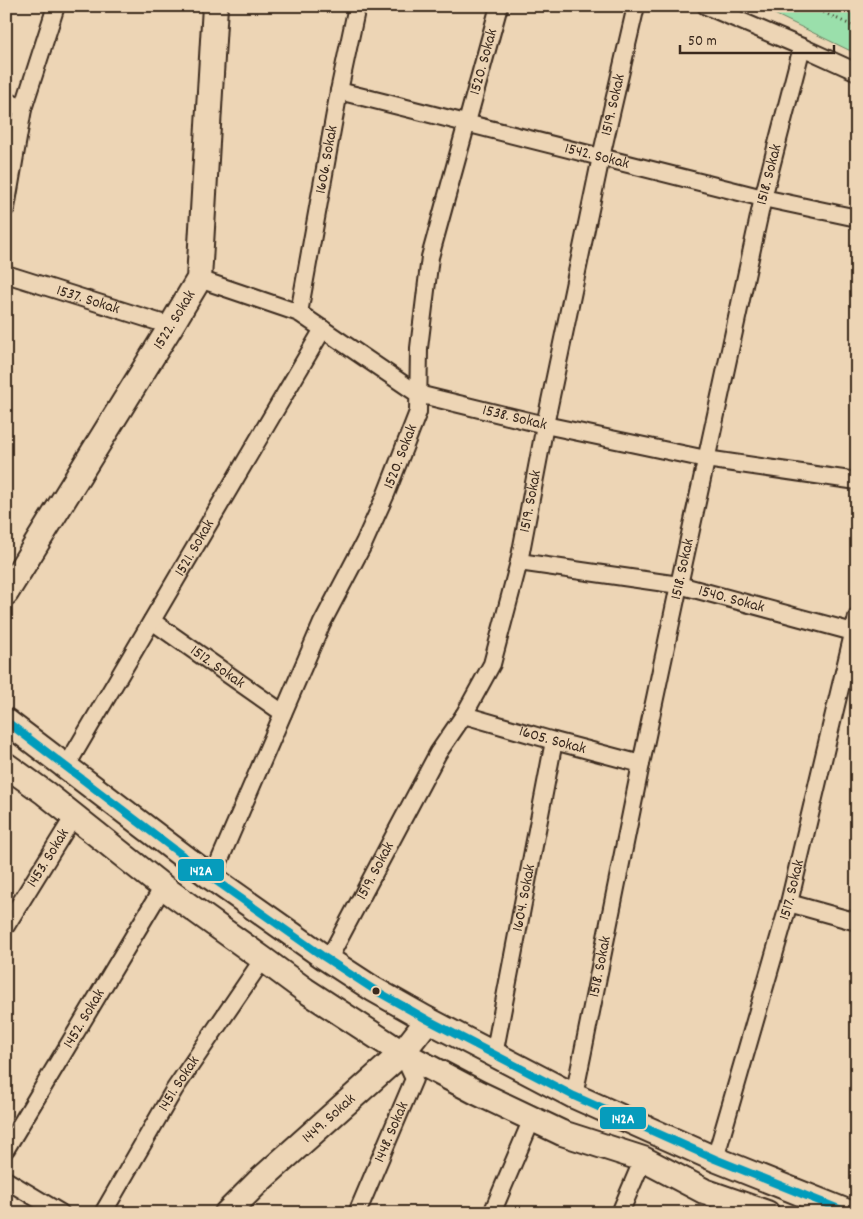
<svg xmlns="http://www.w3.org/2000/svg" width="863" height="1219" viewBox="0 0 863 1219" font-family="Dekko,sans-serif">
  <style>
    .green { fill: #9adfab; stroke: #6a8464 }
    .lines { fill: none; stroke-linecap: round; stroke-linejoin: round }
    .street-casing { stroke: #3b2a1e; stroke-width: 20 }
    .secondary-casing { stroke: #3b2a1e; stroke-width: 28 }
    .path { stroke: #3b2a1e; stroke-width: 3; stroke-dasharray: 1 4; stroke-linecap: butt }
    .street { stroke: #edd5b5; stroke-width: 16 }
    .secondary { stroke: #edd5b5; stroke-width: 24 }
    .bus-1-casing { stroke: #edd5b5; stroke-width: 11 }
    .bus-1 { stroke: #069cbc; stroke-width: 8 }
    .bus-dot { fill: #3b2a1e; stroke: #edd5b5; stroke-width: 2 }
    .labels { text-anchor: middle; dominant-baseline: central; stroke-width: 4; stroke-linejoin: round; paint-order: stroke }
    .street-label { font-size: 16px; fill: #3b2a1e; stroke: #edd5b5 }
    .line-badge { stroke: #edd5b5; stroke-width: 2 }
    .badge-label { font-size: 14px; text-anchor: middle; font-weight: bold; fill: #fff }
  </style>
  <rect width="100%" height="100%" fill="#edd5b5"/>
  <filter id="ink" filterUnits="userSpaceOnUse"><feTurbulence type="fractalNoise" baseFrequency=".02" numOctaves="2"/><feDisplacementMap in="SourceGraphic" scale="10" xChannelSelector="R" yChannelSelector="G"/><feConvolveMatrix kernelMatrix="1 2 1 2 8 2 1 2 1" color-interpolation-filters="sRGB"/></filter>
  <g filter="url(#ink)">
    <!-- green -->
    <path class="green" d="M757 6H857V54L760 7Z"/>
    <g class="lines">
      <defs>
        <g id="street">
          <path d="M706 6 802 47 857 72"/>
          <path id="s1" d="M339 91 763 198 857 218"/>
          <path d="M6 100 23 109"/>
          <path d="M6 208 23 109 56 6"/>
          <path id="s2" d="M6 274 171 326"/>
          <path id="s3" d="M199 279 299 313 418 394 545 425 706 459 857 481"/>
          <path id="s4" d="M299 313 339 91 357 6"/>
          <path id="s5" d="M519 562 679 585 853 632"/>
          <path id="s6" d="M152 621 283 713"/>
          <path id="s7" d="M464 715 554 741 641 764"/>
          <path id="s8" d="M66 767 323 329"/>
          <path id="s9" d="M212 878 322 623 364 543 386 494 418 412 419 348 430 257 499 6"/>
          <path d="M789 903 857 922"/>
          <path id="s10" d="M6 926 74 816"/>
          <path id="s11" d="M328 960 438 753 464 715 492 664 519 562 545 425 601 157 636 6"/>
          <path id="s12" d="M494 1055 554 741"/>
          <path id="s13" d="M574 1096 641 764 679 585 763 198 802 47"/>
          <path id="s14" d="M6 1149 163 887"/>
          <path id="s15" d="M715 1159 789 903 857 617"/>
          <path d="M6 1180 61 1213"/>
          <path id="s16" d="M103 1213 174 1090 263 959"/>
          <path id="s17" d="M357 1213 414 1079 402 1053"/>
          <path d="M492 1213 532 1119"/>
          <path d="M620 1213 643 1159"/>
        </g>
        <g id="secondary">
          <path id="s18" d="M6 593 171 326 199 279 215 6"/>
          <path d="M6 721 212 878 324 957 373 989 428 1020 574 1096 715 1159 850 1213"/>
          <path d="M6 765 45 793 163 887 263 959 305 990 402 1053 478 1093 562 1133 643 1159 704 1191 767 1213"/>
          <path id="s19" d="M227 1213 258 1182 402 1053 428 1020"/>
        </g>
      </defs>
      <!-- street casing -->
      <use href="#street" class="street-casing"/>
      <!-- secondary casing -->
      <use href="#secondary" class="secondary-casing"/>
      <!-- path -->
      <path class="path" d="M810 6 857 28"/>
      <!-- street -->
      <use href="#street" class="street"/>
      <!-- secondary -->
      <use href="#secondary" class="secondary"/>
      <defs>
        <path id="bus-1" d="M6 721 212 878 324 957 373 989 428 1020 574 1096 715 1159 849 1213"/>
      </defs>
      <!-- bus-1 casing -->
      <use href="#bus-1" class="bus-1-casing"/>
      <!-- bus-1 -->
      <use href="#bus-1" class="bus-1"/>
    </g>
  </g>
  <!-- markers -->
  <circle class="bus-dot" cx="376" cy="991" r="4.5"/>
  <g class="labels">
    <!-- street labels -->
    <g class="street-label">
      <text stroke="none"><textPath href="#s9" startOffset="868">1520. Sokak</textPath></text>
      <text stroke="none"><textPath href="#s11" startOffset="911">1519. Sokak</textPath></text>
      <text stroke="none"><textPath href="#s1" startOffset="266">1542. Sokak</textPath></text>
      <text stroke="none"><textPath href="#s4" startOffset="156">1606. Sokak</textPath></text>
      <text stroke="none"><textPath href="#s13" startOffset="942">1518. Sokak</textPath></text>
      <text stroke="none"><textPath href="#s2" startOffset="86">1537. Sokak</textPath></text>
      <text stroke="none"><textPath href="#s18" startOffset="321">1522. Sokak</textPath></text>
      <text stroke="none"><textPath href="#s3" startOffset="349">1538. Sokak</textPath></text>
      <text stroke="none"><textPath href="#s9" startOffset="462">1520. Sokak</textPath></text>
      <text stroke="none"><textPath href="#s11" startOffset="506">1519. Sokak</textPath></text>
      <text stroke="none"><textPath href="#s8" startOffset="254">1521. Sokak</textPath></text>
      <text stroke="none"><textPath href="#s13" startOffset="538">1518. Sokak</textPath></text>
      <text stroke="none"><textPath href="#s5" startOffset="216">1540. Sokak</textPath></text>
      <text stroke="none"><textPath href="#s6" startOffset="80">1512. Sokak</textPath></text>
      <text stroke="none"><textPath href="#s7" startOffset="92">1605. Sokak</textPath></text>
      <text stroke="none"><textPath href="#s10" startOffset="80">1453. Sokak</textPath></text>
      <text stroke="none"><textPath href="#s11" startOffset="101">1519. Sokak</textPath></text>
      <text stroke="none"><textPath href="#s15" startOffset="280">1517. Sokak</textPath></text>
      <text stroke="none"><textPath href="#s12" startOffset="160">1604. Sokak</textPath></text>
      <text stroke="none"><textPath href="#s13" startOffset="132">1518. Sokak</textPath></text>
      <text stroke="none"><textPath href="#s14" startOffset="152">1452. Sokak</textPath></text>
      <text stroke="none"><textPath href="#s16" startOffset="150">1451. Sokak</textPath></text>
      <text stroke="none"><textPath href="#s19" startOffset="139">1449. Sokak</textPath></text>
      <text stroke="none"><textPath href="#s17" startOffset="88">1448. Sokak</textPath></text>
    </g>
  </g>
  <g class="line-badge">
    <rect x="177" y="858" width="48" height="24" rx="5" fill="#069cbc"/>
    <rect x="599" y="1106" width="48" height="24" rx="5" fill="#069cbc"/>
  </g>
  <g class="badge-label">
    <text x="201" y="875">142A</text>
    <text x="623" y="1123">142A</text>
  </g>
  <!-- margin -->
  <rect width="863" height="1219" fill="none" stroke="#edd5b5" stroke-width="25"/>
  <rect x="12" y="12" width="838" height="1194" fill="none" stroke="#3b2a1e" stroke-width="2" filter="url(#ink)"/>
  <!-- scale -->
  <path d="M680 45v8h154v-8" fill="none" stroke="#3b2a1e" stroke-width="2.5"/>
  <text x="688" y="45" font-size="15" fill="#3b2a1e" stroke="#edd5b5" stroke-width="4" paint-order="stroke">50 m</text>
</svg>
